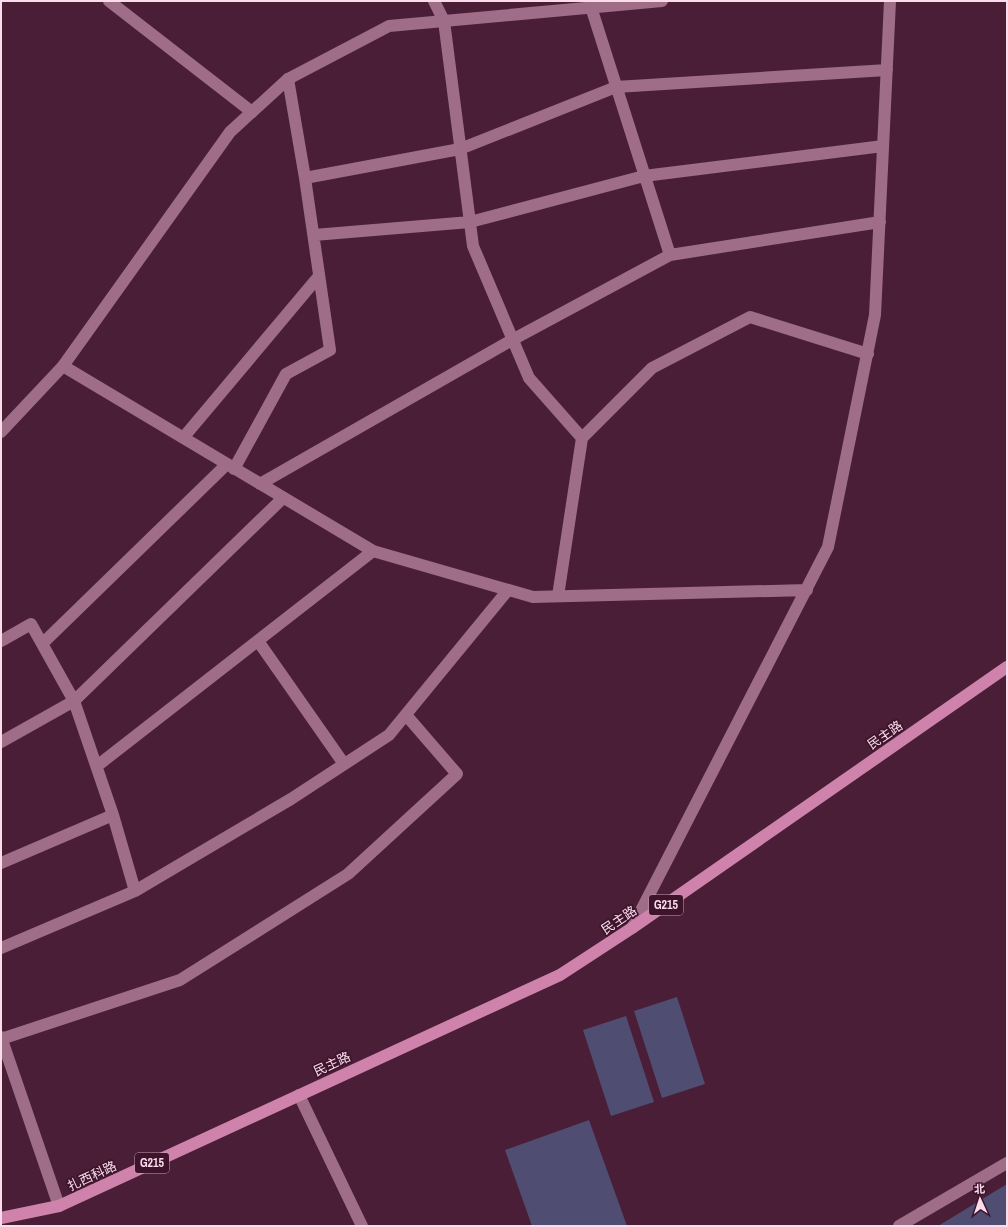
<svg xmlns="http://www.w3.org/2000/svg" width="1008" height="1227" viewBox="0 0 1008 1227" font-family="'Archivo Narrow','Noto Sans SC',sans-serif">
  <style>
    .green { fill: #4f4d71 }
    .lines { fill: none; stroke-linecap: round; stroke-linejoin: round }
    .street { stroke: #9f6d87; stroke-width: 12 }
    .secondary { stroke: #9f6d87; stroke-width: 12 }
    .highway { stroke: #cf83ac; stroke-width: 12 }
    .labels { text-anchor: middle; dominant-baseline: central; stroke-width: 3.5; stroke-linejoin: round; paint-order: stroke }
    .shield { fill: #3e142d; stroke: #c2a0b2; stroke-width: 1 }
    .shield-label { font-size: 12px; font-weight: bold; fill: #fadceb }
    .street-label { font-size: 13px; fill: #fadceb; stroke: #3e142d }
  </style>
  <rect width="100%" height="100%" fill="#4a1e37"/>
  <!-- green -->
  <path class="green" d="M677 997 705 1084 662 1098 634 1011Z
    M626 1016 654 1102 611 1116 583 1030Z
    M589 1120 627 1226H532L505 1150Z
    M1007 1184V1226H938Z"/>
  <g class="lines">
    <!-- street -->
    <path class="street" d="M109 1 252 112
      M434 1 444 21 473 246 529 378 582 438
      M591 7 670 255
      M305 178 460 149 616 87 887 70
      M314 235 470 222 644 176 883 146
      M63 366 373 551 533 597 807 590
      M183 438 319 276
      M234 469 286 374 330 350 305 178 288 79
      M260 484 512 340 670 255 880 222
      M558 596 582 438 652 368 750 317 868 354
      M1 641 31 624 74 701 113 815 135 891
      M258 641 344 764
      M42 644 227 464
      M1 742 74 701 283 498
      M97 766 373 551
      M1 863 113 815
      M632 928 828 547 875 315 890 1
      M1 948 135 891 291 799 389 735 508 590
      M1 1037 59 1206
      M1 1039 180 980 348 874 457 774 406 715"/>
    <!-- secondary -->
    <path class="secondary" d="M1 432 63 366 230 132 288 79 389 26 662 1
      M299 1095 362 1226
      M899 1226 1007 1163"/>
    <!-- highway -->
    <path class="highway" d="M1 1218 59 1206 560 975 632 928 1007 667"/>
  </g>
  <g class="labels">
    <!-- shield labels -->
    <g class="shield">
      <rect x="649" y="895" width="34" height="20" rx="3"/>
      <rect x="135" y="1153" width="34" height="20" rx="3"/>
    </g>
    <g class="shield-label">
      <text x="666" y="905">G215</text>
      <text x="152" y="1163">G215</text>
    </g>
    <!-- street labels -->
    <g class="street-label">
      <text transform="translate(885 735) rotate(-35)">民主路</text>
      <text transform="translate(619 920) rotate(-34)">民主路</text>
      <text transform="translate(332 1064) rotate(-25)">民主路</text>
      <text transform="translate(92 1176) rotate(-25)">扎西科路</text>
    </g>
  </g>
  <!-- border -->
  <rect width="1008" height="1227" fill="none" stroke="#fadceb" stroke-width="4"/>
  <!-- north arrow -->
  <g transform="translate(980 1199) rotate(357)" stroke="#3e142d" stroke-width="3" paint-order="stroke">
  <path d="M0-3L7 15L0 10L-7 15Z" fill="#fadceb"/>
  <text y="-6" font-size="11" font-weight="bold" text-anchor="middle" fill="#fadceb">北</text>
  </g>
</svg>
